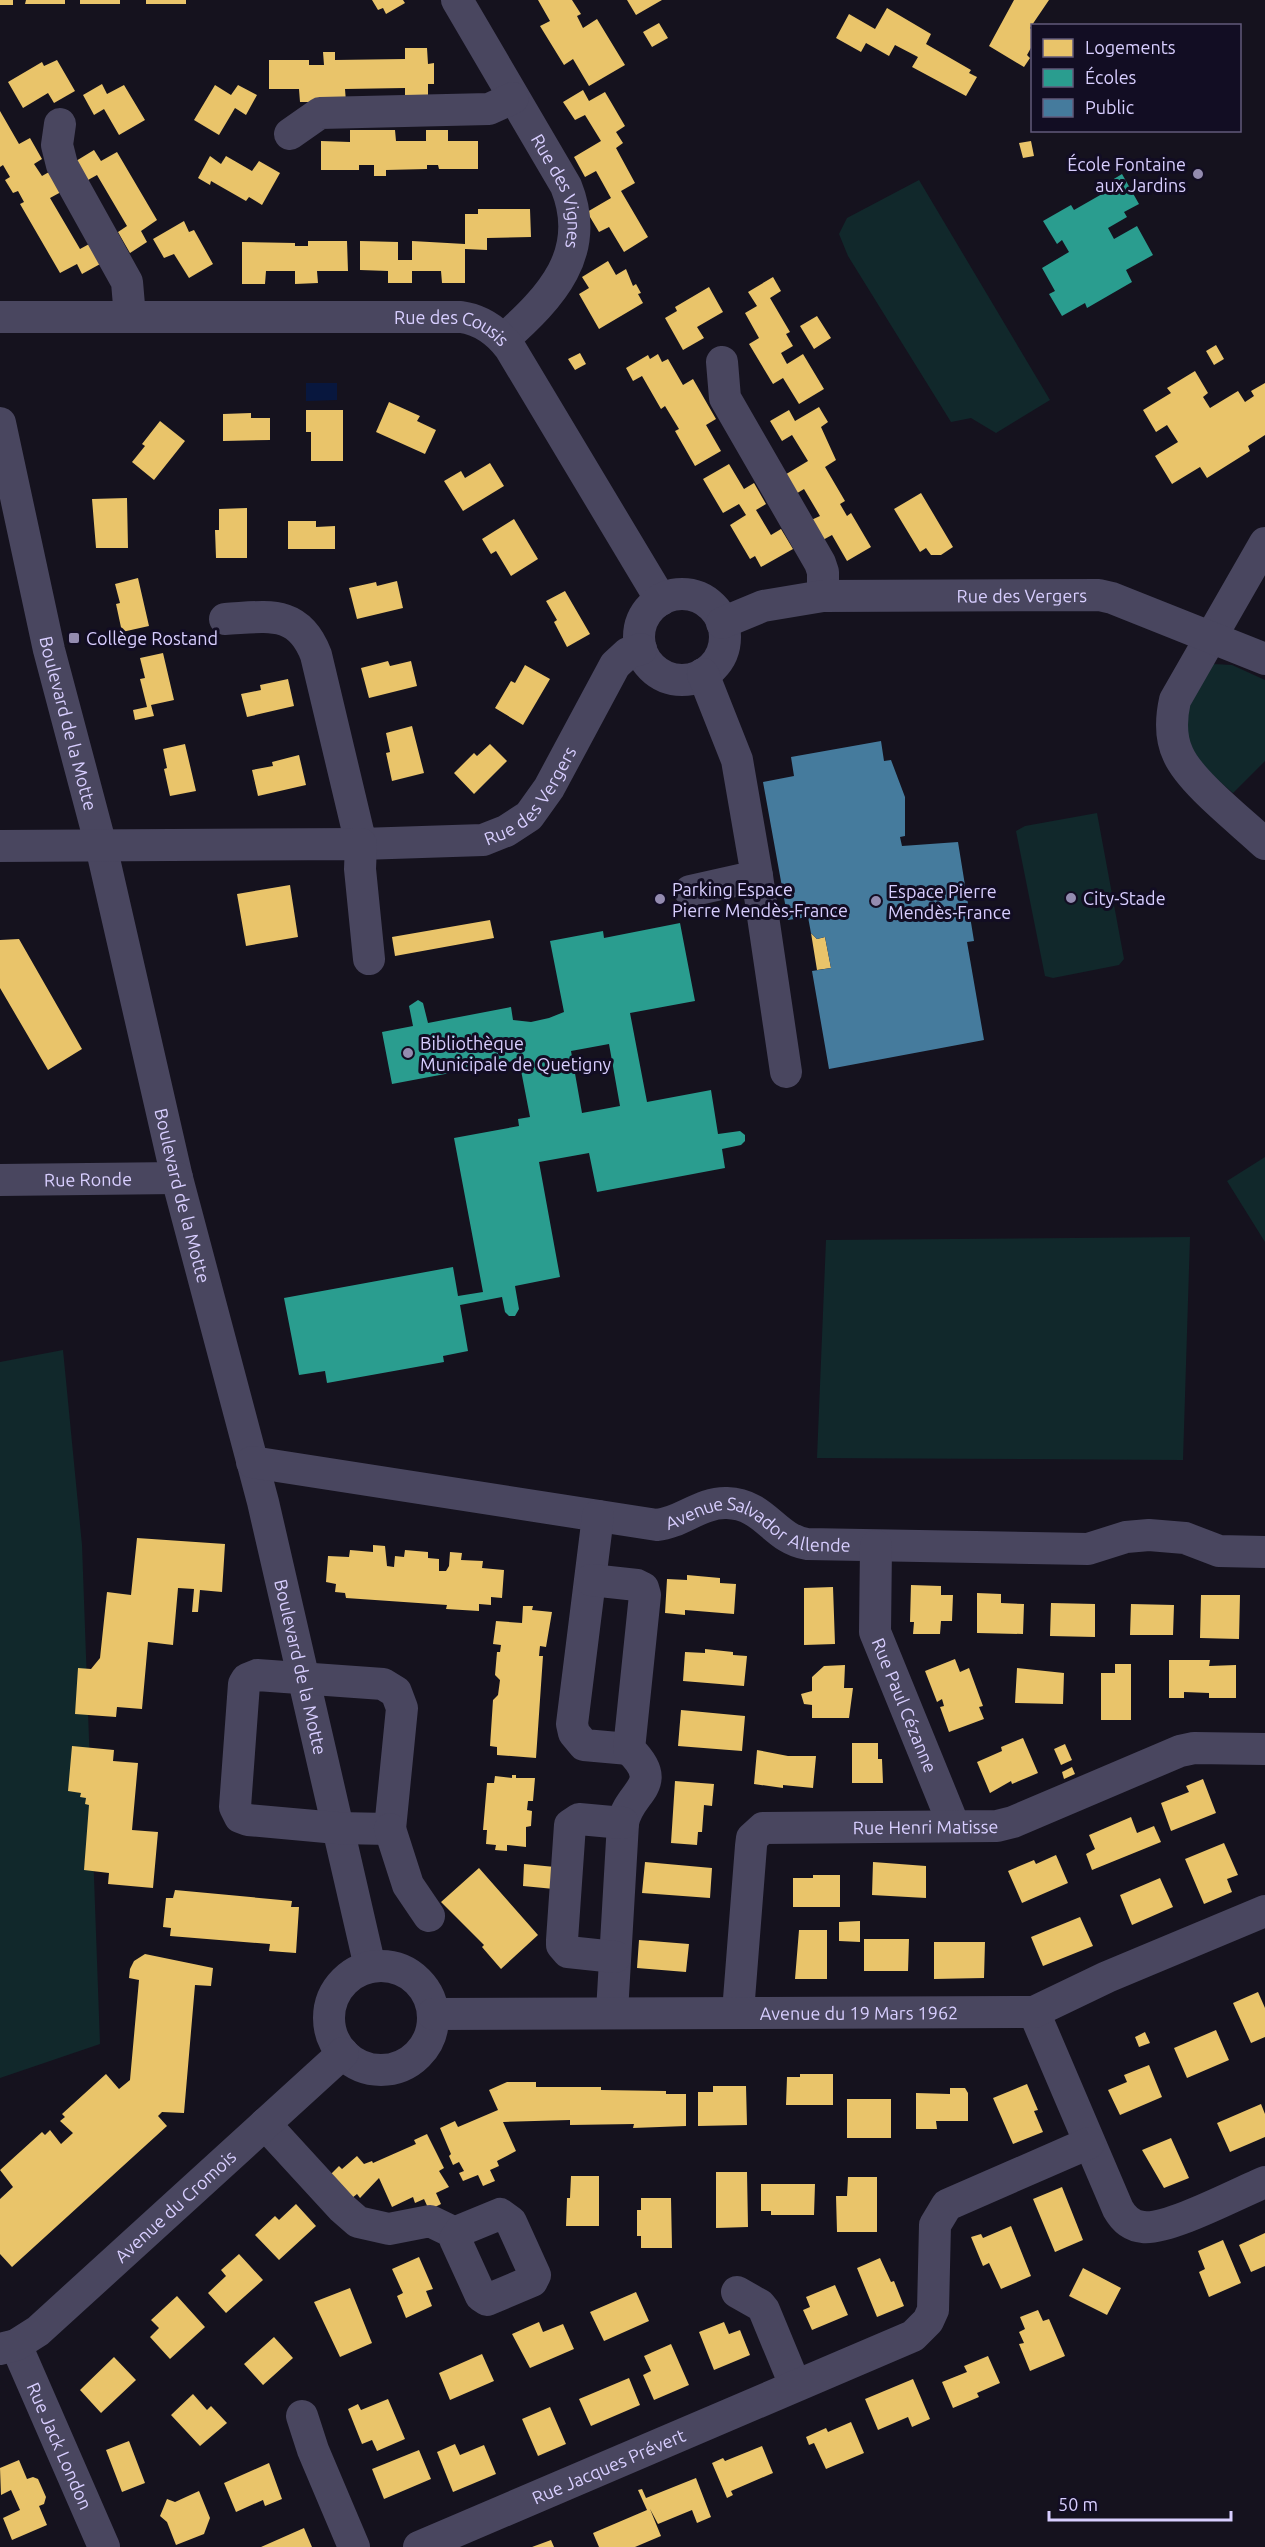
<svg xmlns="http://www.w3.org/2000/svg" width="1265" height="2547" viewBox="0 0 1265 2547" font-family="Ubuntu,sans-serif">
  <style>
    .green { fill: #11282b }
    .water { fill: #08173e }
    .homes { fill: #e9c46a }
    .schools { fill: #2a9d8f; fill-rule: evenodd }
    .public { fill: #457b9d }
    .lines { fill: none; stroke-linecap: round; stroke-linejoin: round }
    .minor { stroke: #49465f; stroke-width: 32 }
    .poi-dot { fill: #948cb0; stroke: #120d23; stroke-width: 2 }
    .labels { text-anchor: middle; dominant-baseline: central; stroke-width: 6; stroke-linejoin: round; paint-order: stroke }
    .poi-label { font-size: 18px; fill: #d8ceff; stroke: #120d23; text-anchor: start }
    .street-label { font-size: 18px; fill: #d8ceff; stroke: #120d23 }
  </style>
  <rect width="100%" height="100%" fill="#15121e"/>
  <!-- green -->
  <path class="green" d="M919 180 1050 400 996 433 971 418 951 422 848 256 839 234 847 218Z
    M1213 664 1232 665 1265 680V761L1233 793C1198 763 1171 738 1191 690 1195 681 1206 672 1213 664Z
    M1097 813 1124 959 1119 965 1053 978 1045 976 1016 831 1025 826Z
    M1265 1157V1242L1227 1181Z
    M1190 1237 1183 1460 817 1458 826 1240Z
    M63 1350 82 1545 100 2044 0 2078V1362Z"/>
  <!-- water -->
  <path class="water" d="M306 383H337V400L306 401Z"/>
  <!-- homes -->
  <path class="homes" d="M0 0H13V5H0Z
    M26 0H65V4H25Z
    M80 0H120V4H80Z
    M146 0H186V4H146Z
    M372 0H403L405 3 386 14 383 8 378 10Z
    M538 0H572L581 14 577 16 583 28 597 19 625 65 589 86 573 59 564 65 540 26 550 21Z
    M627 0H662L636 15Z
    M1014 0H1049L1030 28 1032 30V46L1027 55 1030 58 1024 67 989 46Z
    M887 8 931 34 926 44 971 70 969 73 977 77 966 96 912 67 918 57 895 45 889 56 866 43 861 52 836 38 849 14 875 29Z
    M659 23 668 38 652 47 643 32Z
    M405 48H427L428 64 434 63V84H428V101H405V88L345 89 346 102H300L299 89H269V60H309V65H324L323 52H335V60L405 59Z
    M57 60 75 91 54 103 48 93 23 108 8 82 42 62 44 66Z
    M102 84 107 94 124 85 145 120 119 135 104 109 94 115 83 95Z
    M215 85 231 95 238 85 257 95 246 115 235 108 219 135 194 120Z
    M583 90 589 101 605 92 625 126 616 132 623 143 616 148 635 183 621 191 648 237 624 252 609 227 599 232 587 212 611 198 596 171 585 177 574 157 601 141 585 115 575 120 563 102Z
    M0 111 19 144 30 138 42 159 34 164 42 176 49 172 61 192 50 198 80 249 91 243 102 263 82 274 77 264 60 273 20 204 24 202 18 191 13 193 5 180 10 177 3 165 0 167Z
    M350 130H395L396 141H426V130H448V141H478V169H439L438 165H427V169L386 170V176H374V165H359V170H321V141L350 142Z
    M1031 141 1034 156 1023 158 1019 143Z
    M94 150 101 161 117 152 157 220 141 231 147 242 130 253 118 232 127 226 97 175 88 180 76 161Z
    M210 156 221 164 226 156 252 171 259 161 280 173 262 205 249 197 246 201 211 181 210 185 198 178Z
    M478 209H530L531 237 487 238V250L465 249V283H442L441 271H412V283H388V271L360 270V241L398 242V260H412V241L465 244V214H478Z
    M184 221 189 232 194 230 213 264 189 278 174 254 164 258 153 239Z
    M308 241H347L348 271H317L318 283 295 284V271H266L265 284H242V242L295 243V246H308Z
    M608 261 616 275 626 269 633 286 636 284 641 293 638 294 643 303 599 329 579 294 589 288 582 277Z
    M773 277 781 291 770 298 790 332 786 334 793 346 781 353 787 364 803 354 824 389 799 404 783 378 773 384 749 344 759 338 745 313 757 306 748 292Z
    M709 287 723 312 697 327 704 338 683 350 665 318 677 311 675 307Z
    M817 316 831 338 814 349 800 326Z
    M1216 345 1224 359 1214 365 1206 351Z
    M580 353 586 364 575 370 568 359Z
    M658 354 662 362 668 359 683 385 693 379 716 419 706 425 721 451 695 466 675 431 679 429 665 406 661 409 642 376 633 381 626 368 648 355 650 359Z
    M1195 371 1208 393 1203 397 1210 408 1238 391 1245 402 1254 396 1251 391 1265 383V435L1248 446 1250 451 1207 478 1200 467 1172 484 1155 456 1178 442 1167 425 1156 432 1143 410 1171 393 1167 388Z
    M389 402 420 416 417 421 436 430 425 454 376 432Z
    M819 407 828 422 821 427 836 460 825 467 845 501 840 504 847 516 851 513 871 547 847 561 832 535 821 541 809 521 820 516 804 489 794 495 783 476 808 461 792 435 782 441 770 421 789 410 795 421Z
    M306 410H343V461H311V432H306Z
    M251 413V418H270V440L223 441V414Z
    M160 421 185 441 154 480 132 462 145 446 142 444Z
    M490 463 504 486 463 511 444 481 461 471 465 478Z
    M729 464 744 489 754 483 766 504 756 510 771 535 781 529 793 549 761 567 755 556 750 559 730 525 746 515 739 504 723 513 703 479Z
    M921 493 953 547 941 555H931L926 548 920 552 894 509Z
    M127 498 128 548H96L92 499Z
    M247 508V558H216L215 530H219V509Z
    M514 519 538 559 511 576 496 551 491 554 482 539Z
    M288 521H316V527L335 526V549H288Z
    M138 578 149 626 122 632 116 604 120 603 115 584Z
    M397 581 403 608 357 619 349 588 376 582 377 586Z
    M565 591 590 634 567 647 554 622 557 620 546 601Z
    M163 653 174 700 151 705 154 716 135 720 133 710 147 707 140 679 145 678 140 658Z
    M388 661 390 666 411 661 417 686 369 698 361 668Z
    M525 665 550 679 523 725 495 708 511 681 515 683Z
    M288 679 294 706 247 717 241 694 261 690 260 685Z
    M412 726 424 773 392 781 386 753 390 752 386 733Z
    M185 744 196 791 170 796 164 769 167 768 163 749Z
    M490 744 507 761 474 794 454 773 474 753 477 756Z
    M299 755 306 785 258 796 252 770 273 766 272 762Z
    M290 885 298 937 246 946 237 894Z
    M490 920 494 938 395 956 392 937Z
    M811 933 817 939 825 937 831 968 817 970Z
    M19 939 82 1049 48 1070 0 988V940Z
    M137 1538 225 1544 222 1592 200 1590 198 1612H192L194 1589 178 1588 173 1645 148 1642 142 1709 117 1707 116 1717 75 1714 78 1668 91 1669 100 1658 107 1592 131 1595Z
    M373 1545 385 1546 387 1566 394 1567 395 1556 404 1557 405 1550 428 1552V1558L439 1559V1571H446L449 1566 450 1552 462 1553 461 1560 483 1561 482 1568 504 1570 502 1598 491 1597V1605L479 1604V1611L446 1609 447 1605 346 1598 345 1593 335 1592 336 1584 326 1582 328 1556 349 1557 350 1550 373 1552Z
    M687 1575 720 1578V1583L736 1584 734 1614 685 1610V1615L665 1613 667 1579 687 1580Z
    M911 1585 941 1586V1595H953L952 1621H941L940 1634H913L914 1622H910Z
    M833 1587 835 1644 804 1645V1588Z
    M977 1593 1001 1594V1603L1024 1604 1023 1634 977 1633Z
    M1201 1595H1240L1239 1639 1200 1638Z
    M1051 1603 1095 1604V1637L1050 1636Z
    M1131 1604 1174 1605 1173 1635H1130Z
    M523 1606H533L532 1610 552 1612 546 1647 540 1646 539 1656H543L536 1758 497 1755V1747L490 1746 493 1700 498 1695 500 1680 495 1675 497 1652H500L501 1645 493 1644 496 1621 522 1623Z
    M705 1649 733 1652V1655L747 1656 744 1686 683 1681 685 1652 705 1653Z
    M955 1659 960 1672 969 1668 983 1706 979 1707 984 1719 949 1732 940 1707 944 1706 942 1699 937 1702 925 1671Z
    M1169 1660H1210L1209 1666 1236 1665V1698H1209V1693L1184 1692V1698H1169Z
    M1115 1664H1131V1720H1101V1673H1115Z
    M845 1665 844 1688H853L849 1718H812V1705L804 1704 801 1694 812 1691V1677L824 1666Z
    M1017 1668 1064 1673 1063 1704 1015 1703Z
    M681 1710 745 1716 742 1751 678 1746Z
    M1023 1738 1038 1773 1012 1784 1011 1781 990 1793 977 1762 1002 1751 1001 1747Z
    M852 1743H878V1759H882L883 1783H852Z
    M1065 1744 1072 1760 1061 1765 1054 1749Z
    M72 1746 114 1750 113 1761 138 1763 132 1830 158 1832 153 1888 108 1884 109 1873 84 1870 89 1805 85 1804 86 1798 80 1797 81 1793 68 1791Z
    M757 1750 788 1756H816L813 1788 783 1785V1788L754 1784Z
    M1072 1767 1075 1774 1064 1779 1062 1772Z
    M512 1775H516V1778H535L533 1801H528L527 1810 532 1811 531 1826 526 1827V1847L507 1845V1851L495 1850 496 1845 486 1844 487 1830H483L487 1783H494L495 1776 512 1778Z
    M1203 1779 1216 1813 1171 1831 1161 1803 1189 1792 1186 1786Z
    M675 1781 714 1784 712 1806 704 1805 702 1832H698L697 1845 671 1843Z
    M1131 1817 1137 1833 1154 1826 1161 1842 1092 1870 1086 1854 1095 1849 1089 1835Z
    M1224 1843 1238 1875 1227 1879 1232 1892 1204 1904 1185 1859Z
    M1056 1855 1068 1883 1022 1903 1008 1871 1034 1860 1036 1864Z
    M645 1862 712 1868 710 1898 642 1893Z
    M873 1862 926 1866V1898L872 1895Z
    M524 1864 555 1867 554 1889 523 1886Z
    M479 1868 538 1935 501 1969 482 1947 484 1945 441 1902Z
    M813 1875H840V1907H793V1878H813Z
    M1160 1878 1173 1907 1132 1925 1120 1895Z
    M175 1890 292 1901 291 1907H299L296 1953 269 1951 270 1944 170 1936 171 1928 163 1927 166 1898H173Z
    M1080 1917 1093 1946 1043 1966 1031 1937Z
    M860 1921V1942L839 1941V1922Z
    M799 1930H827V1979H795Z
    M864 1939H909L908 1971H864Z
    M639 1940 689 1944 686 1972 637 1968Z
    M934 1942H985L984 1978 934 1979Z
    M145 1954 213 1968 211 1986 195 1985 184 2113 162 2112 158 2116 167 2126 12 2267 0 2254V2199L13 2187 0 2170 42 2132 45 2135 50 2130 61 2144 73 2133 60 2121 65 2117 62 2114 106 2074 119 2089 130 2080 139 1980 129 1978 130 1969 134 1961Z
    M1258 1992 1265 2008V2037L1251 2043 1233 2003Z
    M1216 2030 1229 2060 1187 2078 1174 2048Z
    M1145 2032 1150 2043 1139 2047 1135 2037Z
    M1149 2065 1162 2097 1120 2115 1108 2090 1127 2082 1124 2075Z
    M800 2074H833V2105H786L787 2077H800Z
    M507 2082H536V2087H601V2090L666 2091V2094H686V2126L633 2128 634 2124 570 2125V2120L503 2122 516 2151 497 2161 499 2166 490 2170 495 2181 483 2186 478 2175 463 2181 459 2173 464 2171 459 2162 453 2165 449 2156 451 2154 440 2128 455 2121 458 2127 498 2110 489 2090Z
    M1027 2084 1038 2110 1034 2111 1043 2132 1013 2144 993 2098Z
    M713 2086H746L747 2125 698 2126V2092H713Z
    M950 2088H965L968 2093V2121H936L937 2129H916V2093L950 2094Z
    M847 2099H891V2138H847Z
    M1261 2104 1265 2114V2137L1230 2152 1217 2123Z
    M427 2134 444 2168 439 2171 449 2187 436 2193 441 2204 429 2210 424 2199 415 2203 413 2197 392 2207 379 2178 360 2198 357 2194 352 2198 331 2174 339 2166 342 2169 357 2156 364 2164 372 2161 373 2163 416 2144 414 2140Z
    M1171 2138 1189 2178 1164 2188 1142 2150Z
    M716 2172H747L748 2227 716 2228Z
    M571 2176H599V2226H566L567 2198H570Z
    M848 2177H877V2232H837L836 2196H847Z
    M761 2184H815L814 2215H771V2211H761Z
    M1062 2187 1083 2240 1055 2252 1033 2199Z
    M641 2198H671L672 2248H641V2236H637V2210H641Z
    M296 2204 316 2226 279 2260 255 2235 275 2216 279 2220Z
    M1011 2226 1031 2276 1001 2289 989 2263 983 2266 971 2237 981 2234 983 2238Z
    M1265 2233V2266L1251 2272 1239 2245Z
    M1223 2240 1241 2283 1209 2297 1199 2272 1205 2269 1198 2251Z
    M239 2254 263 2280 226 2313 208 2293 226 2276 221 2270Z
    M419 2257 433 2289 426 2291 432 2306 406 2318 397 2296 403 2293 392 2269Z
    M880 2258 891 2282 894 2281 904 2306 877 2317 857 2268Z
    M1083 2268 1121 2288 1107 2315 1069 2296Z
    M835 2285 848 2315 812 2330 803 2310 810 2307 806 2297Z
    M350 2288 372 2343 340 2357 314 2302Z
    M636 2292 649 2321 604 2341 590 2312Z
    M177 2296 205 2327 170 2359 150 2337 159 2328 151 2320Z
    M1038 2310 1043 2321 1049 2319 1065 2356 1030 2371 1019 2344 1024 2343 1019 2332 1025 2329 1020 2317Z
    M539 2322 543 2332 563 2324 574 2349 530 2368 512 2334Z
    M724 2322 729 2334 740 2330 750 2355 714 2370 699 2332Z
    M274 2337 293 2358 263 2385 244 2364Z
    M671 2344 689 2385 654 2400 643 2375 651 2371 644 2356Z
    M482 2354 494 2381 450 2400 439 2373Z
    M988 2356 1000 2383 977 2393 979 2397 953 2408 942 2382 967 2372 964 2366Z
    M114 2357 136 2380 101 2413 80 2390Z
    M629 2378 640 2405 591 2426 579 2399Z
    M913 2379 930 2419 912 2427 908 2417 878 2430 865 2399Z
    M193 2394 207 2410 211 2406 227 2423 200 2446 171 2415Z
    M388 2399 405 2439 377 2451 372 2440 362 2444 348 2409 358 2404 361 2410Z
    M550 2407 566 2444 538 2456 522 2419Z
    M851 2422 864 2453 826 2469 814 2443 809 2445 806 2437 826 2428 828 2432Z
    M129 2441 145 2483 122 2492 106 2450Z
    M455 2444 460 2455 484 2445 496 2474 453 2492 437 2452Z
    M762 2446 773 2473 731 2491 733 2495 727 2498 712 2463 723 2458 725 2461Z
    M419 2450 431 2479 384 2499 372 2469Z
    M19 2460 27 2479 33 2477 38 2479 46 2497 44 2504 39 2506 47 2525 12 2540 3 2518 20 2510 11 2490 1 2495 0 2468Z
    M269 2463 282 2499 265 2506 263 2500 236 2512 224 2483Z
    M696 2478 711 2517 697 2523 692 2510 658 2524 650 2509 661 2536 635 2547H599L593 2533 647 2510 638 2490 642 2489 646 2498Z
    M199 2491 210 2518 204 2534 176 2545 167 2522 160 2516 167 2499 175 2502Z
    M304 2528 312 2547H261Z
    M551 2540 554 2547H532Z"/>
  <!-- schools -->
  <path class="schools" d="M1122 174 1139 204 1124 212 1127 217 1108 228 1114 239 1137 226 1153 255 1126 270 1132 282 1087 308 1085 303 1062 316 1049 294 1055 291 1042 268 1069 252 1062 240 1057 244 1043 221 1071 205 1074 210 1102 194 1099 188Z
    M680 923 695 1001 630 1013 647 1102 711 1090 718 1134 740 1131 745 1135V1141L741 1145 722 1149 725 1168 597 1192 589 1153 539 1162 560 1277 515 1286 519 1309 515 1316H509L505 1312 502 1297 460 1305 468 1351 443 1356 444 1362 327 1383 325 1371 299 1375 284 1298 453 1267 458 1296 483 1292 454 1138 519 1126 518 1119 530 1117 519 1060 392 1084 382 1032 413 1026 409 1006 418 1000 423 1003 428 1023 511 1007 513 1020 531 1022 549 1018 564 1012 550 941 603 931 604 938ZM609 1044 620 1106 582 1113 571 1051Z"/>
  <!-- public -->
  <path class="public" d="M881 741 884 761 891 760 905 797V836L900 837 902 846 958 842 974 941 967 942 984 1040 829 1069 812 971 831 968 825 937 817 939 811 933 808 917 788 920 763 782 794 776 791 757Z"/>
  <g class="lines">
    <!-- minor -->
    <g class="minor">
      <path id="s1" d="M457 0 566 186C593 253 551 297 504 339"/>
      <path d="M60 124 57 145 62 165 127 282 130 317"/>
      <path d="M290 134 320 113 489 109 513 98"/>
      <path id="s2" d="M0 317H461C482 320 497 331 510 348L661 600"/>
      <path d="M722 362 725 398 820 563 823 572V596"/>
      <path id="s3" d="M0 423 49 650 101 846 177 1178 263 1502 370 1967"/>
      <path d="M1265 543 1175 700C1171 718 1170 737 1178 754 1190 782 1242 822 1265 844"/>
      <circle cx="682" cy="637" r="43"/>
      <path id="s4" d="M225 619C266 617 298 608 316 655L361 844 483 840 506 831 529 816 549 788 615 665 628 653 641 649"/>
      <path id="s5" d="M722 623 763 606 823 596 1099 595 1112 598 1265 659"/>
      <path d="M0 846 361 844 360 869 369 959"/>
      <path d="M757 876 786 1072"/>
      <path d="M690 891 757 876 737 760 703 674"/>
      <path id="s6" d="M0 1180 177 1178"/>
      <path id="s7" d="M252 1462 657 1525C681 1523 701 1502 727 1503 765 1504 774 1539 807 1544L1088 1549 1126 1537 1149 1535 1185 1538 1219 1551 1265 1552"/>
      <path d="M598 1516 572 1724 574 1733 584 1745 629 1749"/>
      <path id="s8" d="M876 1546 875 1632 954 1826"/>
      <path d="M591 1580 637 1585 643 1588 645 1595 629 1749C667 1786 629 1790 623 1823L612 2012"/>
      <path d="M257 1675 383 1684 396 1692 402 1708 390 1829 337 1828 248 1820 240 1817 235 1807 244 1684 247 1679Z"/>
      <path d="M390 1829 408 1885 429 1916"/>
      <path d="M615 1957 568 1952 562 1945V1940L570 1825 579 1819 623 1823"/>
      <circle cx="381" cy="2018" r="52"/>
      <path id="s9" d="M738 2012 751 1846 752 1838 763 1828 997 1826 1013 1822 1180 1751 1194 1748 1265 1749"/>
      <path d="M1034 2012 1118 2209C1123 2218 1131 2226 1143 2227 1169 2230 1238 2193 1265 2182"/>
      <path id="s10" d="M433 2014 1034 2012 1107 1977 1265 1911"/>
      <path d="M265 2124 342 2208 358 2222 389 2229 430 2221 457 2234"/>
      <path d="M500 2214 511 2222 535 2275 532 2281 487 2300 481 2296 455 2239 461 2230Z"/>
      <path d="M737 2292 760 2305 764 2310 795 2385"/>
      <path id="s11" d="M16 2345 104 2547"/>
      <path id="s12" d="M0 2349 16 2345 38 2331 343 2053"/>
      <path d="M302 2416 313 2450 354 2547"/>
      <path id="s13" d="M419 2547 913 2336 928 2321 933 2310 935 2225 947 2205 1089 2143"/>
    </g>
  </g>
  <!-- markers -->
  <g class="poi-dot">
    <circle cx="1198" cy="174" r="6"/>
    <rect x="68" y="632" width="12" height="12" rx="3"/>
    <circle cx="1071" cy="898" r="6"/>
    <circle cx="660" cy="899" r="6"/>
    <circle cx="876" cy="901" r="6"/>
    <circle cx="408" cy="1053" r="6"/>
  </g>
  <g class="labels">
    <!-- poi labels -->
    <g class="poi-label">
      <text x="1186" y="164" text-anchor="end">École Fontaine<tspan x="1186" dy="21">aux Jardins</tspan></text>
      <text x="86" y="638">Collège Rostand</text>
      <text x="672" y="889">Parking Espace<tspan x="672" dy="21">Pierre Mendès-France</tspan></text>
      <text x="888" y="891">Espace Pierre<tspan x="888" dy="21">Mendès-France</tspan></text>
      <text x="1083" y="898">City-Stade</text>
      <text x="420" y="1043">Bibliothèque<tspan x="420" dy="21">Municipale de Quetigny</tspan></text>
    </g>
    <!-- street labels -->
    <g class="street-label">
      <text stroke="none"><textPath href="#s1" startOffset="218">Rue des Vignes</textPath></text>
      <text stroke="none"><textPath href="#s2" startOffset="454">Rue des Cousis</textPath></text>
      <text stroke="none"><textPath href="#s5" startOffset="304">Rue des Vergers</textPath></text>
      <text stroke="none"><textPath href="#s3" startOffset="308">Boulevard de la Motte</textPath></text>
      <text stroke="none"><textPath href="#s4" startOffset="492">Rue des Vergers</textPath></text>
      <text stroke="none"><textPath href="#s6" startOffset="88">Rue Ronde</textPath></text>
      <text stroke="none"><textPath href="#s3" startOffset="794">Boulevard de la Motte</textPath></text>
      <text stroke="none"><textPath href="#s7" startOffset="519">Avenue Salvador Allende</textPath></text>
      <text stroke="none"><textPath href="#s3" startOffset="1280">Boulevard de la Motte</textPath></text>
      <text stroke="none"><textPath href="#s8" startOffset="165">Rue Paul Cézanne</textPath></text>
      <text stroke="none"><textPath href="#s9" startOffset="352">Rue Henri Matisse</textPath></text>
      <text stroke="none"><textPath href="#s10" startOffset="426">Avenue du 19 Mars 1962</textPath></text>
      <text stroke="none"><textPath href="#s12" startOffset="228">Avenue du Cromois</textPath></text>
      <text stroke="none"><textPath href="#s11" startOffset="110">Rue Jack London</textPath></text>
      <text stroke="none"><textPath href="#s13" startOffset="206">Rue Jacques Prévert</textPath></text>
    </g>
  </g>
  <!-- legend -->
  <rect x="1031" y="24" width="210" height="108" fill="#120d23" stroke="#615a7b" stroke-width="1.5"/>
  <rect x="1043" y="39" width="30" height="18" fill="#e9c46a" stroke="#615a7b" stroke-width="1.5"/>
  <text x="1085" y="54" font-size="18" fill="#d8ceff">Logements</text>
  <rect x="1043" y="69" width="30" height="18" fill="#2a9d8f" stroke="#615a7b" stroke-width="1.5"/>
  <text x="1085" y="84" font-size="18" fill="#d8ceff">Écoles</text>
  <rect x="1043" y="99" width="30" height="18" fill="#457b9d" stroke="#615a7b" stroke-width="1.5"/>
  <text x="1085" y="114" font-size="18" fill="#d8ceff">Public</text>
  <!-- scale -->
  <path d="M1049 2511v9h182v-9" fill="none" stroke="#d8ceff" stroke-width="3"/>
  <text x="1058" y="2511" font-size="18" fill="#d8ceff" stroke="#120d23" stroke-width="4.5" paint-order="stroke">50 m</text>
</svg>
